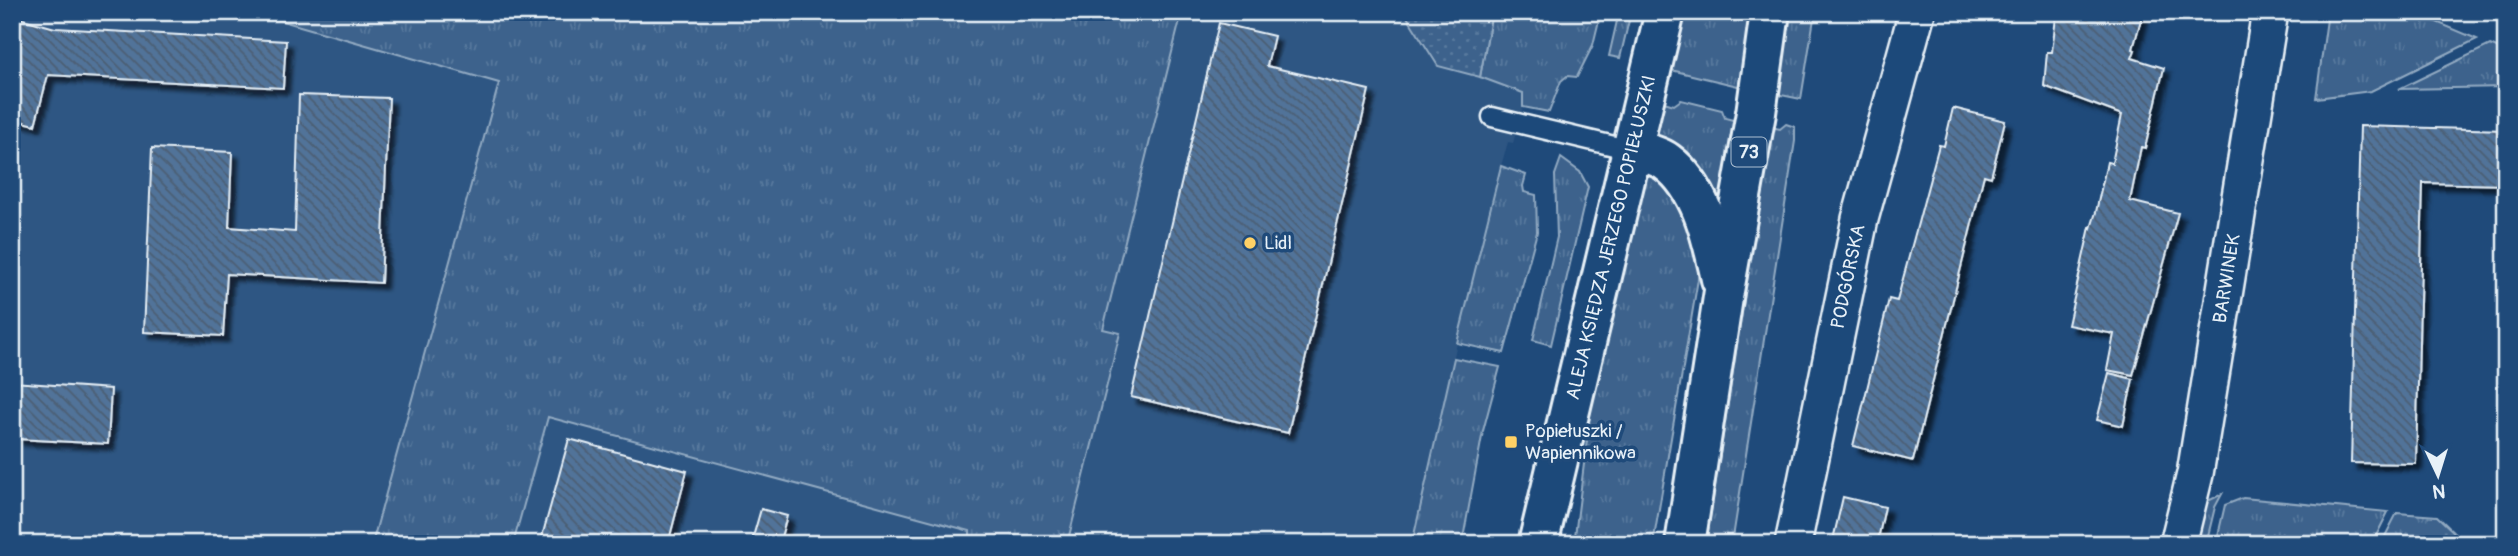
<svg xmlns="http://www.w3.org/2000/svg" width="2518" height="556" viewBox="0 0 2518 556" font-family="Pangolin,sans-serif">
  <style>
    .built { fill: #2e5683 }
    .grass { fill: url(#grass-tufts); stroke: #92aac2; stroke-width: 2 }
    .garden { fill: url(#garden-dots); stroke: #92aac2; stroke-width: 2 }
    .building { fill: url(#building-back-hatch); stroke: #e8f1f8; stroke-width: 2; filter: url(#shadow) }
    .lines { fill: none; stroke-linecap: round; stroke-linejoin: round }
    .lane-casing { stroke: #e8f1f8; stroke-width: 23 }
    .street-casing { stroke: #e8f1f8; stroke-width: 40 }
    .primary-casing { stroke: #e8f1f8; stroke-width: 44 }
    .lane { stroke: #1f4a7a; stroke-width: 18 }
    .street { stroke: #1f4a7a; stroke-width: 35 }
    .primary { stroke: #1f4a7a; stroke-width: 38 }
    .poi-dot { fill: #ffd166; stroke: #1f4a7a; stroke-width: 2.5 }
    .labels { text-anchor: middle; dominant-baseline: central; stroke-width: 7; stroke-linejoin: round; paint-order: stroke }
    .shield { fill: #1f4a7a; stroke: #acbfd2; stroke-width: 2 }
    .shield-label { font-size: 18px; font-weight: bold; fill: #e8f1f8 }
    .street-label { font-size: 19px; fill: #e8f1f8; stroke: #1f4a7a }
    .poi-label { font-size: 19px; fill: #e8f1f8; stroke: #1f4a7a; text-anchor: start }
  </style>
  <defs>
    <pattern id="grass-tufts" width="24" height="20" patternUnits="userSpaceOnUse" patternTransform="scale(1.75)"><rect width="24" height="20" fill="#3c628c"/><path d="M3 7l-1-3M5 7V3M7 7l1-3M15 17l-1-3M17 17v-4M19 17l1-3" fill="none" stroke="#58799d"/></pattern>
    <pattern id="garden-dots" width="8" height="8" patternUnits="userSpaceOnUse" patternTransform="scale(1.75)"><rect width="8" height="8" fill="#3c628c"/><path d="M2 2h.1M6 6h.1" fill="none" stroke="#58799d" stroke-width="1.8" stroke-linecap="round"/></pattern>
    <pattern id="building-back-hatch" width="6" height="6" patternUnits="userSpaceOnUse" patternTransform="scale(1.75)"><rect width="6" height="6" fill="#517399"/><path d="M-1 5l2 2M0 0l6 6M5-1l2 2" fill="none" stroke="#4c5e72"/></pattern>
    <filter id="shadow"><feDropShadow dx="6" dy="6" stdDeviation="2" flood-color="#0009"/></filter>
  </defs>
  <rect width="100%" height="100%" fill="#1f4a7a"/>
  <filter id="ink" filterUnits="userSpaceOnUse"><feTurbulence type="fractalNoise" baseFrequency=".0143" numOctaves="2"/><feDisplacementMap in="SourceGraphic" scale="14" xChannelSelector="R" yChannelSelector="G"/><feConvolveMatrix kernelMatrix="1 2 1 2 8 2 1 2 1" color-interpolation-filters="sRGB"/></filter>
  <g filter="url(#ink)">
    <!-- built -->
    <path class="built" d="M12 12H251L499 83 372 544H12Z
      M1182 12H1404L1438 66 1480 77 1523 94V108L1513 143 1508 142 1501 166 1457 343 1412 544H1067L1120 333 1103 330Z
      M547 417 971 531 970 544H513Z"/>
    <!-- grass -->
    <path class="grass" d="M251 12H1182L1103 329 1120 333 1067 544H970V531L548 417 513 544H372L499 83Z
      M1492 12H1601L1593 45 1577 77 1567 76 1561 81 1549 112 1523 107V93L1480 77Z
      M1619 12H1631L1620 58 1609 56Z
      M1685 12H1749L1742 87 1671 70Z
      M1789 12H1815L1801 99 1776 94Z
      M2328 12H2413L2477 39 2371 91 2316 98Z
      M2490 45 2506 52V87L2399 89Z
      M1681 100 1722 110 1725 118 1737 121 1720 206 1656 139 1664 102 1674 105Z
      M1786 124 1795 127V141L1732 544H1706L1771 127 1780 129Z
      M1561 158 1580 172 1588 187 1551 345 1533 340 1557 237 1555 175Z
      M1501 166 1526 175 1523 186 1524 192 1536 195 1537 232 1504 353 1457 343Z
      M1648 171 1677 193 1698 256V279L1653 544H1574L1596 368Z
      M1454 358 1500 367 1483 431 1462 544H1412Z
      M2222 494 2215 507 2206 544H2190L2204 503Z
      M2243 498 2388 512 2372 544H2216L2225 505Z
      M2397 513 2437 516 2459 537 2448 544H2381Z"/>
    <!-- garden -->
    <path class="garden" d="M1404 12H1492L1480 77 1438 66Z"/>
    <!-- building -->
    <path class="building" d="M2061 12H2143L2133 49 2135 50 2132 58 2164 68 2145 148 2141 147 2130 201 2178 213 2133 375 2107 370 2114 334 2068 325 2090 227 2091 228 2096 212 2107 162 2112 163 2122 115 2044 86 2047 52H2052L2056 17 2061 18Z
      M12 16 55 28 286 41 283 88 48 75 35 125 12 119Z
      M1219 23 1274 36 1267 66 1369 90 1288 433 1131 397Z
      M299 95 389 98 381 283 227 274 223 336 144 332 152 148 232 152 229 227 295 232Z
      M1953 108 2005 121 1991 177 1984 175 1913 461 1853 446 1889 299 1897 301 1939 145 1944 146Z
      M2360 126 2506 130V185L2423 183 2416 464 2351 463Z
      M2109 373 2133 379 2123 426 2097 420Z
      M12 382 111 389 108 444 17 439 18 436H12Z
      M569 439 687 471 668 544H540Z
      M1843 497 1885 507 1877 544H1832Z
      M761 509 787 516 779 544H751Z"/>
    <g class="lines">
      <defs>
        <path id="lane" d="M1492 117 1631 150"/>
        <g id="street">
          <path id="s1" d="M1793 544 1860 219 1917 12"/>
          <path id="s2" d="M2178 544 2195 474 2270 12"/>
        </g>
        <g id="primary">
          <path d="M1631 150C1643 153 1656 154 1667 162 1702 188 1712 239 1721 279"/>
          <path id="s3" d="M1538 544 1665 12"/>
          <path d="M1685 544 1724 291 1756 113 1770 12"/>
        </g>
      </defs>
      <!-- lane casing -->
      <use href="#lane" class="lane-casing"/>
      <!-- street casing -->
      <use href="#street" class="street-casing"/>
      <!-- primary casing -->
      <use href="#primary" class="primary-casing"/>
      <!-- lane -->
      <use href="#lane" class="lane"/>
      <!-- street -->
      <use href="#street" class="street"/>
      <!-- primary -->
      <use href="#primary" class="primary"/>
    </g>
  </g>
  <!-- markers -->
  <g class="poi-dot">
    <circle cx="1250" cy="243" r="7"/>
    <rect x="1504" y="435" width="14" height="14" rx="3.5"/>
  </g>
  <g class="labels">
    <!-- shield labels -->
    <rect class="shield" x="1731.5" y="137.5" width="35" height="29" rx="5"/>
    <g class="shield-label">
      <text x="1749" y="152">73</text>
    </g>
    <!-- street labels -->
    <g class="street-label">
      <text stroke="none"><textPath href="#s3" startOffset="315">ALEJA KSIĘDZA JERZEGO POPIEŁUSZKI</textPath></text>
      <text stroke="none"><textPath href="#s1" startOffset="273">PODGÓRSKA</textPath></text>
      <text stroke="none"><textPath href="#s2" startOffset="270">BARWINEK</textPath></text>
    </g>
    <!-- poi labels -->
    <g class="poi-label">
      <text x="1264" y="243">Lidl</text>
      <text x="1525" y="431">Popiełuszki /<tspan x="1525" dy="22">Wapiennikowa</tspan></text>
    </g>
  </g>
  <!-- margin -->
  <rect width="2518" height="556" fill="none" stroke="#1f4a7a" stroke-width="42"/>
  <rect x="21" y="21" width="2476" height="514" fill="none" stroke="#e8f1f8" stroke-width="2.5" filter="url(#ink)"/>
  <!-- north arrow -->
  <g transform="translate(2438 475) rotate(176)" stroke="#1f4a7a" stroke-width="5" paint-order="stroke">
  <path d="M0-5L12 26L0 18L-12 26Z" fill="#e8f1f8"/>
  <text y="-10" font-size="19" font-weight="bold" text-anchor="middle" fill="#e8f1f8">N</text>
  </g>
</svg>
